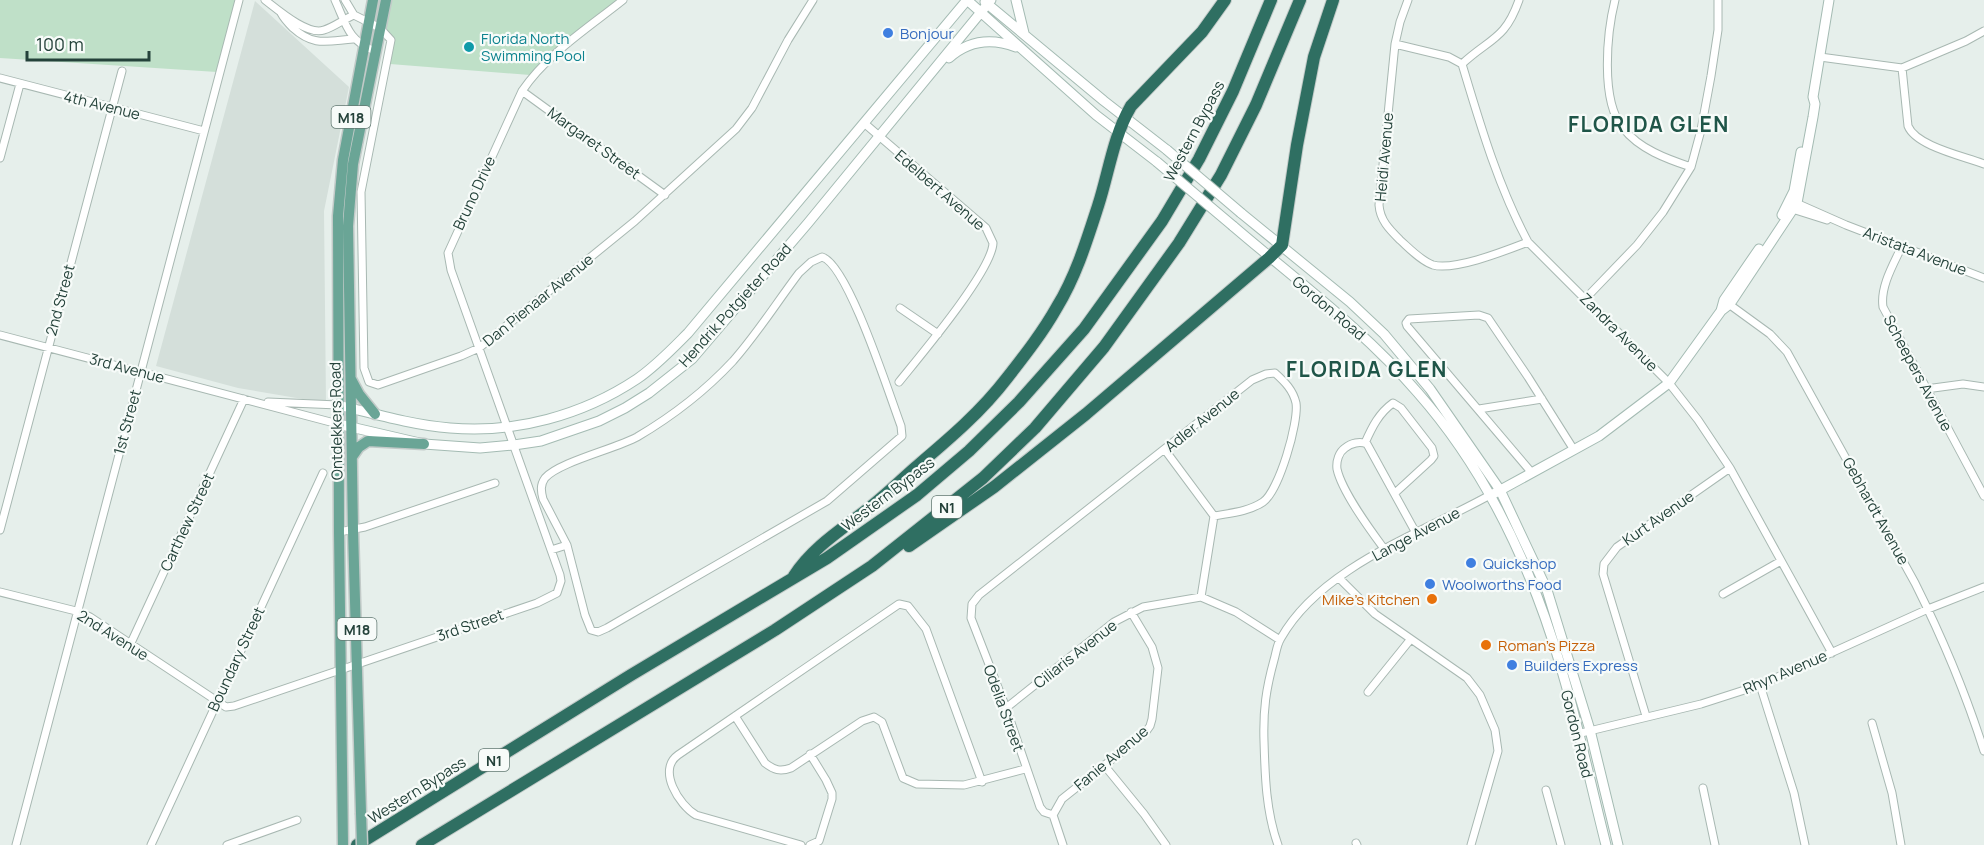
<svg xmlns="http://www.w3.org/2000/svg" width="1984" height="845" viewBox="0 0 1984 845" font-family="Manrope,sans-serif">
  <style>
    .built { fill: #d4dfda }
    .green { fill: #bfe0c8 }
    .lines { fill: none; stroke-linecap: round; stroke-linejoin: round }
    .street-casing { stroke: #a8b8b2; stroke-width: 9 }
    .secondary-casing { stroke: #a4bbb3; stroke-width: 11 }
    .primary-casing { stroke: #c2cac8; stroke-width: 13 }
    .highway-casing { stroke: #c2cac8; stroke-width: 14 }
    .street { stroke: #fff; stroke-width: 7 }
    .secondary { stroke: #fff; stroke-width: 9 }
    .primary { stroke: #6aa596; stroke-width: 10 }
    .highway { stroke: #2f6f62; stroke-width: 12 }
    .secondary-bridge-casing { stroke: #a4bbb3; stroke-width: 11; stroke-linecap: butt }
    .primary-bridge-casing { stroke: #c2cac8; stroke-width: 13; stroke-linecap: butt }
    .secondary-bridge { stroke: #fff; stroke-width: 9 }
    .primary-bridge { stroke: #6aa596; stroke-width: 10 }
    .shop-dot { fill: #3f7fe0; stroke: #f7fbf9; stroke-width: 2 }
    .culture-dot { fill: #0f9aa8; stroke: #f7fbf9; stroke-width: 2 }
    .food-dot { fill: #e8710a; stroke: #f7fbf9; stroke-width: 2 }
    .labels { text-anchor: middle; dominant-baseline: central; stroke-width: 4.5; stroke-linejoin: round; paint-order: stroke }
    .shield { fill: #f7fbf9; stroke: #637a73; stroke-width: 1.5 }
    .shield-label { font-size: 14px; font-weight: bold; fill: #24423a }
    .shop-label { font-size: 15px; fill: #366cbe; stroke: #f7fbf9; text-anchor: start }
    .culture-label { font-size: 15px; fill: #0d838f; stroke: #f7fbf9; text-anchor: start }
    .street-label { font-size: 15px; fill: #24423a; stroke: #f7fbf9 }
    .food-label { font-size: 15px; fill: #c56008; stroke: #f7fbf9; text-anchor: end }
    .district-label { font-size: 21px; font-weight: bold; letter-spacing: 1.5px; fill: #1f5548; stroke: #f7fbf9 }
  </style>
  <rect width="100%" height="100%" fill="#e6efeb"/>
  <!-- built -->
  <path class="built" d="M255 1 349 87 324 211 326 403 238 388 156 366Z"/>
  <!-- green -->
  <path class="green" d="M0 0H236L217 72 0 58Z
    M390 0H619L530 75 390 64 394 39 385 28Z"/>
  <g class="lines">
    <defs>
      <path id="street" d="M265 0C278 10 308 36 324 30 334 27 344 19 354 15
        M335 0C346 24 348 41 375 51
        M345 0 354 15 380 28 391 40 361 192 364 368 369 382 378 385 461 356 479 348 635 221 736 129 752 108 788 40 813 0
        M1408 0 1400 22 1395 44 1379 205C1380 220 1389 229 1400 240 1409 248 1421 261 1433 265 1455 271 1507 250 1528 242
        M1615 0C1607 32 1600 101 1623 128 1639 149 1667 159 1691 167
        M281 13C284 19 288 23 293 28 314 47 327 41 353 39
        M1395 44 1449 57 1462 64C1480 124 1498 186 1528 242L1669 383 1698 420 1730 468 1832 653
        M1820 57 1902 68 1966 41 1984 31
        M1462 64C1490 38 1505 40 1519 0
        M1902 68 1908 126C1916 146 1963 156 1984 164
        M0 78 204 131
        M522 91 665 195
        M864 123 986 228 993 243C992 271 919 357 899 382
        M0 158 20 84
        M1794 202 1846 225 1984 278
        M1789 208 1827 220
        M1902 246C1893 265 1880 287 1883 307L1984 496
        M822 257C848 264 890 397 901 426L902 436 827 501 607 628 598 632 591 630 585 615 567 545 543 499C541 491 540 485 545 478 559 462 615 449 637 437 671 417 706 390 733 361 757 334 777 302 799 273L811 262Z
        M1586 298 1637 245 1663 212 1691 167 1701 130 1711 76 1718 30V0
        M1726 302 1770 334 1787 352 1915 583C1942 637 1966 694 1984 751
        M900 308 938 334
        M0 335 338 424
        M1926 389 1963 384 1984 387
        M268 402 338 405
        M1479 409 1542 399
        M1365 443C1372 427 1379 413 1393 403L1401 408 1432 448 1434 456 1431 460 1395 493
        M1165 450 1214 516 1201 597
        M1532 473 1407 326 1406 323 1409 319 1479 315 1488 318 1528 377 1574 450
        M0 530 122 71
        M339 532 365 527 495 483
        M551 550 567 545
        M1385 550C1371 531 1342 492 1337 469 1336 461 1339 452 1345 448 1351 443 1360 441 1367 444L1416 533
        M1339 578 1375 614 1467 678 1480 695 1495 730 1498 751 1471 845
        M0 592 76 611 90 617 226 707 234 706 537 603 557 593 561 581 560 575 451 270 448 253 522 91C547 54 588 28 623 0
        M1723 594 1781 561
        M130 645 244 399
        M1760 685 1794 793 1805 845
        M1368 692 1410 640
        M1006 708 1114 622 1143 607 1201 597 1236 612 1280 640
        M735 716 765 763C774 770 780 772 791 768L862 721 874 717 882 722 903 778 917 784 964 785 1025 769
        M1646 716 1603 574 1604 564 1617 547 1730 468
        M1872 723 1892 793 1901 845
        M1577 734 1701 704 1760 685 1928 609 1984 587
        M1104 765 1144 814 1166 845
        M1703 788 1715 845
        M1546 790 1561 845
        M1053 815 1044 812 1040 807 1006 708 971 618 972 604 979 595 1252 380 1266 374 1275 373C1285 382 1293 390 1296 403 1299 422 1279 491 1263 502 1248 512 1230 513 1214 516
        M1356 843 1357 845
        M16 845 239 0
        M151 845 323 473
        M227 845 297 820
        M801 845 696 815C679 805 657 770 678 755L899 604 908 606 926 629 982 782
        M810 845 819 841 832 799V793L826 780 810 754
        M1063 845 1053 815 1062 799 1145 733 1150 726 1152 719 1158 668 1152 647 1131 612
        M1278 845C1266 812 1265 776 1264 741 1263 710 1266 689 1274 660 1276 653 1277 644 1281 638 1321 567 1422 533 1490 495"/>
      <path id="secondary" d="M967 0 1096 115 1157 162
        M1016 0 1024 33
        M985 2 1104 101 1167 150
        M949 58C969 40 992 38 1016 47
        M1241 213 1350 302 1384 334 1430 389 1500 490 1547 590 1590 730 1618 845
        M1782 215 1794 191 1801 152
        M1233 226C1296 280 1364 330 1418 393 1470 452 1509 523 1537 596 1568 676 1585 762 1606 845
        M1721 311 1724 300 1759 249
        M338 405C375 414 413 425 450 428 515 434 583 415 637 379 656 366 672 349 688 333L967 0
        M338 424 424 444 480 448 514 445 541 441 599 421 625 408 649 393 692 359 808 223 991 0
        M1495 493 1599 436 1669 383 1721 311 1730 304 1797 203 1813 117 1815 104 1813 97 1829 0"/>
      <path id="primary" d="M351 379 359 394 375 414
        M352 457 359 447 368 441 424 444
        M361 813 353 530 348 226 353 164 386 0
        M343 845 339 532 338 216 343 160 373 0"/>
      <path id="highway" d="M909 546 994 487 1086 414 1269 258 1282 245 1297 145 1314 57 1333 0
        M794 576C813 547 841 530 868 509 885 496 900 481 916 467 949 439 981 412 1007 378 1025 355 1043 332 1057 307 1076 276 1087 240 1098 206 1109 172 1113 137 1131 106L1202 32 1225 0
        M357 845 631 675 827 558 917 495 969 451 1019 402 1084 329 1162 221 1199 159 1233 91 1271 0
        M422 845 775 630 872 566 983 478 1035 428 1104 347 1179 243 1221 175 1256 105 1300 0"/>
    </defs>
    <!-- street casing -->
    <use href="#street" class="street-casing"/>
    <!-- secondary casing -->
    <use href="#secondary" class="secondary-casing"/>
    <!-- primary casing -->
    <use href="#primary" class="primary-casing"/>
    <!-- highway casing -->
    <use href="#highway" class="highway-casing"/>
    <!-- street -->
    <use href="#street" class="street"/>
    <!-- secondary -->
    <use href="#secondary" class="secondary"/>
    <!-- primary -->
    <use href="#primary" class="primary"/>
    <!-- highway -->
    <use href="#highway" class="highway"/>
    <defs>
      <path id="secondary-bridge" d="M1167 150 1241 213
        M1157 162 1233 226"/>
      <path id="primary-bridge" d="M361 813 362 845"/>
    </defs>
    <!-- secondary-bridge casing -->
    <use href="#secondary-bridge" class="secondary-bridge-casing"/>
    <!-- primary-bridge casing -->
    <use href="#primary-bridge" class="primary-bridge-casing"/>
    <!-- secondary-bridge -->
    <use href="#secondary-bridge" class="secondary-bridge"/>
    <!-- primary-bridge -->
    <use href="#primary-bridge" class="primary-bridge"/>
  </g>
  <!-- markers -->
  <g class="shop-dot">
    <circle cx="888" cy="33" r="6"/>
    <circle cx="1471" cy="563" r="6"/>
    <circle cx="1430" cy="584" r="6"/>
    <circle cx="1512" cy="665" r="6"/>
  </g>
  <circle class="culture-dot" cx="469" cy="47" r="6"/>
  <g class="food-dot">
    <circle cx="1432" cy="599" r="6"/>
    <circle cx="1486" cy="645" r="6"/>
  </g>
  <g class="labels">
    <!-- shield labels -->
    <g class="shield">
      <rect x="331.5" y="106" width="39" height="22" rx="4.5"/>
      <rect x="932" y="496" width="30" height="22" rx="4.5"/>
      <rect x="337.5" y="618" width="39" height="22" rx="4.5"/>
      <rect x="479" y="749" width="30" height="22" rx="4.5"/>
    </g>
    <g class="shield-label">
      <text x="351" y="117">M18</text>
      <text x="947" y="507">N1</text>
      <text x="357" y="629">M18</text>
      <text x="494" y="760">N1</text>
    </g>
    <!-- shop labels -->
    <g class="shop-label">
      <text x="900" y="33">Bonjour</text>
      <text x="1483" y="563">Quickshop</text>
      <text x="1442" y="584">Woolworths Food</text>
      <text x="1524" y="665">Builders Express</text>
    </g>
    <!-- culture labels -->
    <g class="culture-label">
      <text x="481" y="38">Florida North<tspan x="481" dy="17">Swimming Pool</tspan></text>
    </g>
    <!-- street labels -->
    <g class="street-label">
      <text transform="translate(102 105) rotate(14)">4th Avenue</text>
      <text transform="translate(1194 131) rotate(-62)">Western Bypass</text>
      <text transform="translate(594 143) rotate(36)">Margaret Street</text>
      <text transform="translate(1384 157) rotate(-85)">Heidi Avenue</text>
      <text transform="translate(940 190) rotate(41)">Edelbert Avenue</text>
      <text transform="translate(474 193) rotate(-65)">Bruno Drive</text>
      <text transform="translate(1915 251) rotate(21)">Aristata Avenue</text>
      <text transform="translate(60 300) rotate(-75)">2nd Street</text>
      <text transform="translate(538 300) rotate(-39)">Dan Pienaar Avenue</text>
      <text transform="translate(735 305) rotate(-48)">Hendrik Potgieter Road</text>
      <text transform="translate(1329 308) rotate(40)">Gordon Road</text>
      <text transform="translate(1619 332) rotate(45)">Zandra Avenue</text>
      <text transform="translate(127 368) rotate(15)">3rd Avenue</text>
      <text transform="translate(1918 373) rotate(62)">Scheepers Avenue</text>
      <text transform="translate(1202 420) rotate(-39)">Adler Avenue</text>
      <text transform="translate(336 421) rotate(-91)">Ontdekkers Road</text>
      <text transform="translate(127 422) rotate(-75)">1st Street</text>
      <text transform="translate(888 494) rotate(-37)">Western Bypass</text>
      <text transform="translate(1876 511) rotate(61)">Gebhardt Avenue</text>
      <text transform="translate(1658 518) rotate(-35)">Kurt Avenue</text>
      <text transform="translate(187 522) rotate(-65)">Carthew Street</text>
      <text transform="translate(1416 534) rotate(-28)">Lange Avenue</text>
      <text transform="translate(470 625) rotate(-19)">3rd Street</text>
      <text transform="translate(113 635) rotate(32)">2nd Avenue</text>
      <text transform="translate(1075 654) rotate(-38)">Ciliaris Avenue</text>
      <text transform="translate(236 659) rotate(-65)">Boundary Street</text>
      <text transform="translate(1785 672) rotate(-23)">Rhyn Avenue</text>
      <text transform="translate(1004 708) rotate(70)">Odelia Street</text>
      <text transform="translate(1577 734) rotate(76)">Gordon Road</text>
      <text transform="translate(1111 758) rotate(-40)">Fanie Avenue</text>
      <text transform="translate(417 790) rotate(-32)">Western Bypass</text>
    </g>
    <!-- food labels -->
    <g class="food-label">
      <text x="1420" y="599">Mike's Kitchen</text>
      <text x="1498" y="645" text-anchor="start">Roman's Pizza</text>
    </g>
    <!-- district labels -->
    <g class="district-label">
      <text x="1649" y="124">FLORIDA GLEN</text>
      <text x="1367" y="369">FLORIDA GLEN</text>
    </g>
  </g>
  <!-- scale -->
  <path d="M27 51v9h122v-9" fill="none" stroke="#24423a" stroke-width="3"/>
  <text x="36" y="51" font-size="18" fill="#24423a" stroke="#f7fbf9" stroke-width="4.5" paint-order="stroke">100 m</text>
</svg>
